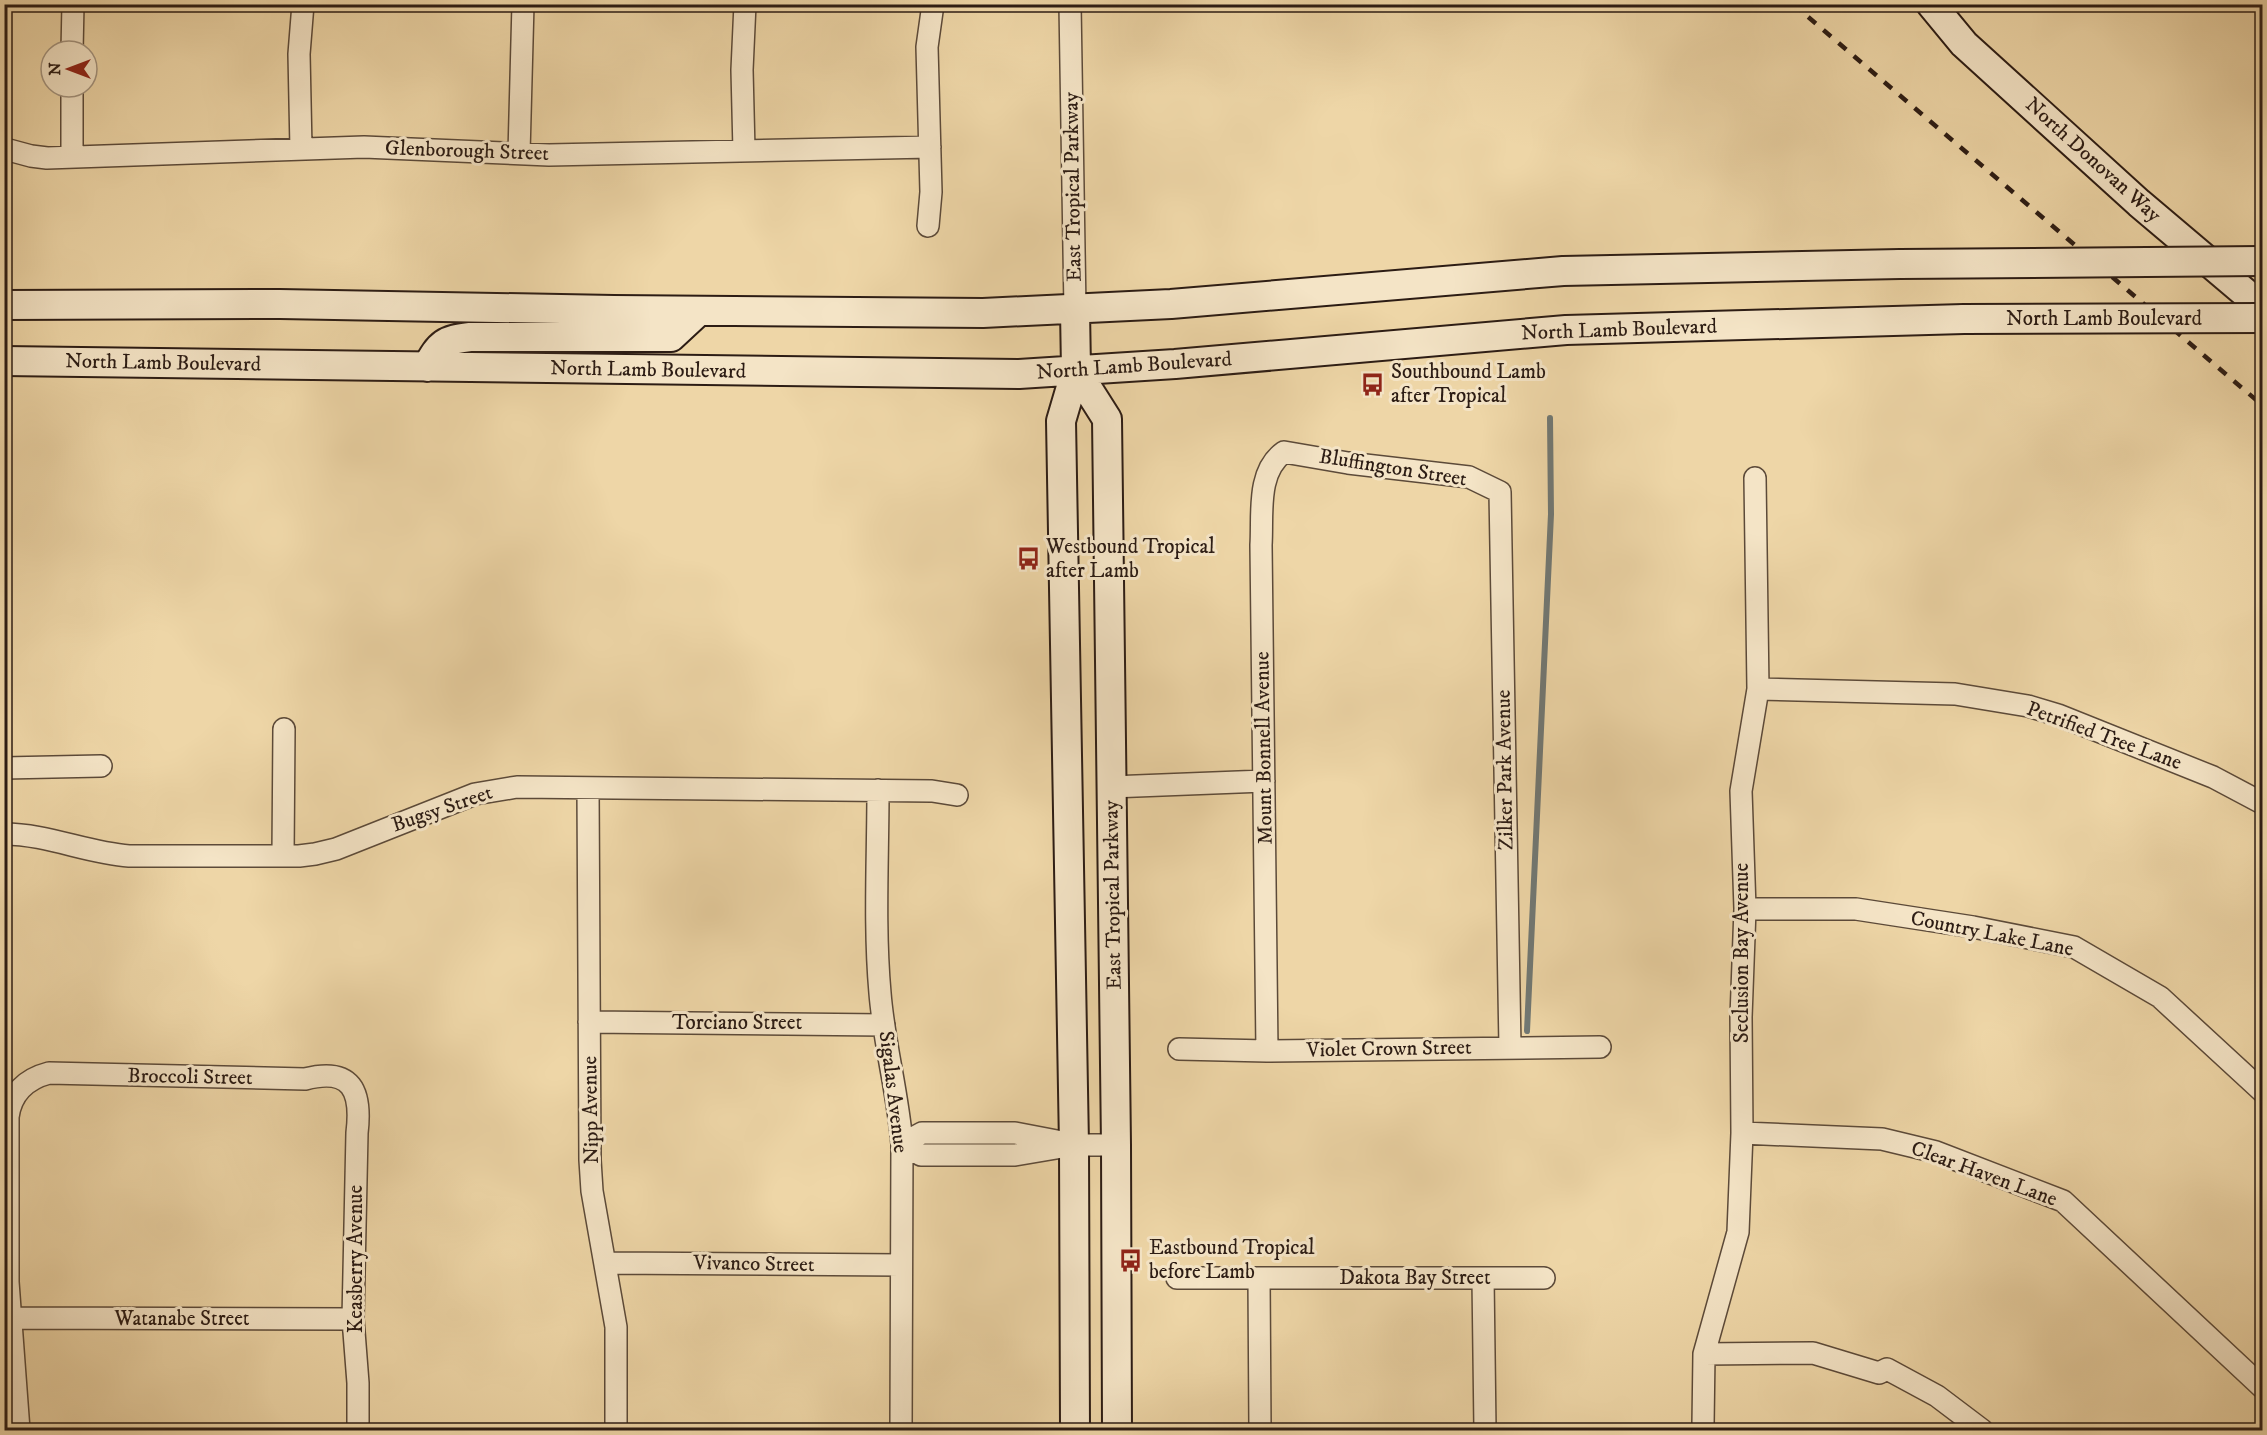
<svg xmlns="http://www.w3.org/2000/svg" width="2267" height="1435" viewBox="0 0 2267 1435" font-family="'IM FELL DW Pica',serif">
  <style>
    .lines { fill: none; stroke-linecap: round; stroke-linejoin: round }
    .stream { stroke: #717874; stroke-width: 6 }
    .street-casing { stroke: #5c4a39; stroke-width: 24 }
    .secondary-casing { stroke: #2c1c14; stroke-width: 32 }
    .street { stroke: #f4e4c6; stroke-width: 21 }
    .secondary { stroke: #f4e4c6; stroke-width: 28 }
    .rail { stroke: #2c1c14; stroke-width: 4.5; stroke-dasharray: 10 10; stroke-linecap: butt }
    .secondary-bridge-casing { stroke: #2c1c14; stroke-width: 32; stroke-linecap: butt }
    .secondary-bridge { stroke: #f4e4c6; stroke-width: 28 }
    .labels { text-anchor: middle; dominant-baseline: central; stroke-width: 6; stroke-linejoin: round; paint-order: stroke }
    .street-label { font-size: 21px; fill: #2c1c14; stroke: #f4e4c6 }
    .poi-label { font-size: 21px; fill: #2c1c14; stroke: #f4e4c6; text-anchor: start }
  </style>
  <rect width="100%" height="100%" fill="#eed6a7"/>
  <filter id="stains"><feTurbulence type="fractalNoise" baseFrequency=".00333" numOctaves="4"/><feColorMatrix values="0 0 0 0 .2 0 0 0 0 .09 0 0 0 0 .02 0 0 0 .5 -.17"/></filter>
  <radialGradient id="worn" r=".72"><stop offset=".6" stop-color="#630" stop-opacity="0"/><stop offset="1" stop-color="#630" stop-opacity=".3"/></radialGradient>
  <g class="lines">
    <!-- stream -->
    <path class="stream" d="M1527 1031 1551 514 1550 418"/>
    <defs>
      <path id="street" d="M1070 4 1075 310
        M72 51 73 4
        M72 87V157
        M5 149 31 156 47 158 364 147 549 155 930 147
        M301 149 299 54 303 4
        M744 151 742 70 745 4
        M519 153 523 4
        M928 226 931 192 927 47 933 4
        M1758 689 1955 694 2028 706 2058 715 2213 777 2262 803
        M4 768 101 766
        M1111 787 1264 781
        M588 788 590 1160 592 1191 616 1327V1430
        M878 790C878 857 874 926 880 993 884 1044 898 1093 902 1144L901 1430
        M4 834C47 834 87 853 129 856H299L315 854 336 849 475 794 517 787 932 791 957 795
        M283 856 284 729
        M1745 909H1856L1973 927 2074 947 2160 997 2262 1091
        M589 1022 884 1025
        M1179 1049 1267 1051 1600 1047
        M1267 1051 1261 545C1263 515 1256 472 1284 452L1348 463 1469 477 1500 492 1510 1047
        M1742 1133 1882 1139 1936 1152 2063 1201 2262 1387
        M902 1144 921 1155H1015L1074 1145H1116
        M902 1144 922 1133H1015L1062 1142
        M606 1263 901 1265
        M1177 1278H1544
        M1259 1278 1260 1430
        M1483 1278 1485 1430
        M11 1318 353 1319
        M1704 1354 1813 1353 1879 1373 1887 1369 1937 1396 1982 1430
        M1703 1425 1704 1354 1738 1232 1742 1133 1741 1017 1745 909 1741 791 1758 689 1755 478
        M19 1430 8 1282V1117C11 1093 26 1079 49 1073L305 1079C352 1067 362 1091 357 1133L353 1319 358 1383V1430"/>
      <path id="secondary" d="M1931 4 1964 44 2139 203 2262 307
        M4 305 280 304 614 310 983 313 1171 304 1563 271 1900 264
        M1075 310 1076 370 1061 421 1074 1145 1075 1430
        M4 361 1019 374 1175 364 1566 330 1964 319
        M427 367C440 343 444 340 470 337H671L699 311
        M1076 370 1107 419 1116 1145 1117 1430"/>
    </defs>
    <!-- street casing -->
    <use href="#street" class="street-casing"/>
    <!-- secondary casing -->
    <use href="#secondary" class="secondary-casing"/>
    <!-- street -->
    <use href="#street" class="street"/>
    <!-- secondary -->
    <use href="#secondary" class="secondary"/>
    <!-- rail -->
    <path class="rail" d="M1793 4 2262 405"/>
    <defs>
      <path id="secondary-bridge" d="M1900 264 2262 261
        M1964 319 2262 318"/>
    </defs>
    <!-- secondary-bridge casing -->
    <use href="#secondary-bridge" class="secondary-bridge-casing"/>
    <!-- secondary-bridge -->
    <use href="#secondary-bridge" class="secondary-bridge"/>
  </g>
  <!-- icons -->
  <defs>
    <symbol id="bus-bare" viewBox="-9 -9 18 18"><path d="M-5-6H5V4H4V6H2V4H-2V6H-4V4H-5ZM-3.5-4V0h7V-4ZM-3.5 1.2v1.5H-2V1.2ZM2 1.2v1.5H3.5V1.2Z" fill="#8f2418" stroke="#f4e4c6" stroke-width="2.5" paint-order="stroke"/></symbol>
  </defs>
  <g fill-rule="evenodd">
    <use href="#bus-bare" x="1356" y="368" width="33" height="33"/>
    <use href="#bus-bare" x="1012" y="542" width="33" height="33"/>
    <use href="#bus-bare" x="1114" y="1244" width="33" height="33"/>
  </g>
  <g class="labels">
    <!-- street labels -->
    <g class="street-label">
      <text transform="translate(467 151) rotate(2)">Glenborough Street</text>
      <text transform="translate(2093 160) rotate(42)">North Donovan Way</text>
      <text transform="translate(1073 187) rotate(-91)">East Tropical Parkway</text>
      <text x="2104" y="319">North Lamb Boulevard</text>
      <text transform="translate(1619 330) rotate(-2)">North Lamb Boulevard</text>
      <text transform="translate(163 363) rotate(1)">North Lamb Boulevard</text>
      <text transform="translate(1134 366) rotate(-4)">North Lamb Boulevard</text>
      <text transform="translate(648 370) rotate(1)">North Lamb Boulevard</text>
      <text transform="translate(1393 468) rotate(9)">Bluffington Street</text>
      <text transform="translate(2104 736) rotate(20)">Petrified Tree Lane</text>
      <text transform="translate(1264 748) rotate(-91)">Mount Bonnell Avenue</text>
      <text transform="translate(1505 770) rotate(-91)">Zilker Park Avenue</text>
      <text transform="translate(442 809) rotate(-19)">Bugsy Street</text>
      <text transform="translate(1113 895) rotate(-91)">East Tropical Parkway</text>
      <text transform="translate(1992 934) rotate(11)">Country Lake Lane</text>
      <text transform="translate(1742 953) rotate(-90)">Seclusion Bay Avenue</text>
      <text x="737" y="1023">Torciano Street</text>
      <text transform="translate(1389 1049) rotate(-1)">Violet Crown Street</text>
      <text transform="translate(190 1077) rotate(1)">Broccoli Street</text>
      <text transform="translate(893 1092) rotate(83)">Sigalas Avenue</text>
      <text transform="translate(591 1110) rotate(-91)">Nipp Avenue</text>
      <text transform="translate(1984 1174) rotate(20)">Clear Haven Lane</text>
      <text transform="translate(356 1259) rotate(-90)">Keasberry Avenue</text>
      <text transform="translate(754 1264) rotate(1)">Vivanco Street</text>
      <text x="1415" y="1278">Dakota Bay Street</text>
      <text x="182" y="1319">Watanabe Street</text>
    </g>
    <!-- poi labels -->
    <g class="poi-label">
      <text x="1391" y="372">Southbound Lamb<tspan x="1391" dy="24">after Tropical</tspan></text>
      <text x="1046" y="547">Westbound Tropical<tspan x="1046" dy="24">after Lamb</tspan></text>
      <text x="1149" y="1248">Eastbound Tropical<tspan x="1149" dy="24">before Lamb</tspan></text>
    </g>
  </g>
  <!-- margin -->
  <rect width="2267" height="1435" fill="none" stroke="#eed6a7" stroke-width="24"/>
  <rect x="6" y="6" width="2255" height="1423" fill="none" stroke="#2c1c14" stroke-width="3"/>
  <rect x="12" y="12" width="2243" height="1411" fill="none" stroke="#2c1c14" stroke-width="1.5"/>
  <!-- north arrow -->
  <g transform="translate(69 69) rotate(270)"><circle r="28" fill="#f4e4c6" stroke="#a4947f" stroke-width="1.5"/>
  <path d="M0-4.5L10 22L0 15L-10 22Z" fill="#8f2418"/>
  <text y="-9" font-size="16" font-weight="bold" text-anchor="middle" fill="#2c1c14">N</text>
  </g>
  <rect width="100%" height="100%" filter="url(#stains)"/>
  <rect width="100%" height="100%" fill="url(#worn)"/>
</svg>
